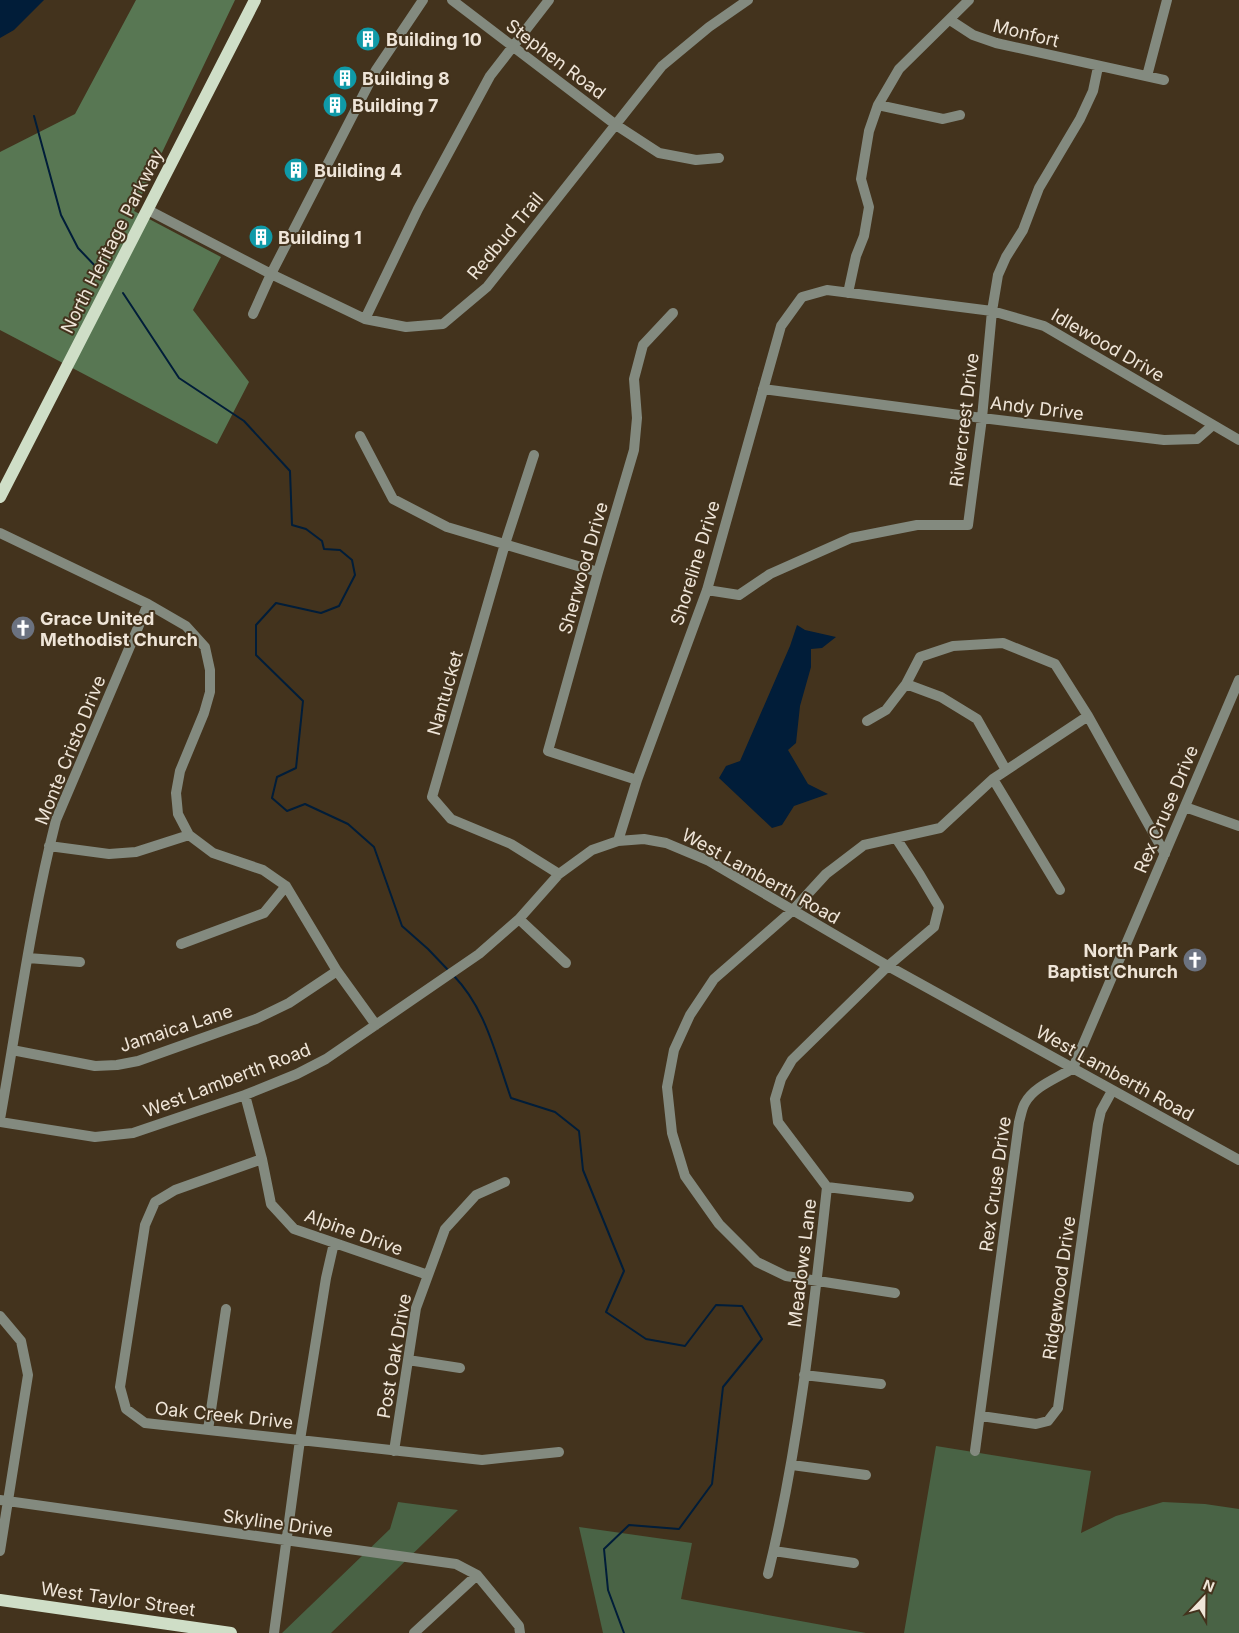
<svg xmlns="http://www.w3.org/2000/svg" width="1239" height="1633" viewBox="0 0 1239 1633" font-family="Inter,sans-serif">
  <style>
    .green { fill: #496345 }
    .forest { fill: #587753 }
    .water { fill: #011d39 }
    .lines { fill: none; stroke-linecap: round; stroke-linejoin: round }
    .stream { stroke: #011d39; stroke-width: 2 }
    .minor { stroke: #838a7f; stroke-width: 10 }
    .major { stroke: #cfdec7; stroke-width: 12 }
    .labels { text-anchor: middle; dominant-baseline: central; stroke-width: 4; stroke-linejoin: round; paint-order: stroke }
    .street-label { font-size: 18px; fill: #efe5d8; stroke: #43331d }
    .poi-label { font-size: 18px; font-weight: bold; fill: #efe5d8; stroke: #43331d; text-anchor: start }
  </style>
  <rect width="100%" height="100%" fill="#43331d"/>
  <!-- green -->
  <path class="green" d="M936 1446 1091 1471 1081 1533 1116 1516 1163 1502 1205 1504 1239 1509V1633H904Z
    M398 1502 458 1510 331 1633H282L390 1529Z
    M579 1527 692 1543 681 1599 866 1633H603Z"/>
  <!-- forest -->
  <path class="forest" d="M136 0H235L134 211 221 257 193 310 249 382 217 444 0 330V152L75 114Z"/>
  <!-- water -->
  <path class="water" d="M0 0H44L14 30 0 38Z
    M797 625 805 630 836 637 822 648 811 649V667L800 706 796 743 788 750 808 784 828 794 794 806 782 825 772 828 719 778 726 766 740 761 790 646Z"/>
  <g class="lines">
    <!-- stream -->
    <path class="stream" d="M34 116 61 215 78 248 99 270
      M123 293 179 378 244 421 290 471 292 525 306 529 322 541 324 549 340 550 352 560 355 575 339 606 321 613 276 603 256 625V655L303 701 296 768 277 777 272 798 287 811 305 804 348 824 374 847 402 926 428 949 449 971
      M454 976C486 1009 496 1056 511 1098L555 1112 579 1131 583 1170 624 1271 606 1312 646 1339 685 1346 716 1305 742 1306 762 1339 723 1387 712 1484 679 1529 629 1525 604 1549 608 1590 624 1633"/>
    <!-- minor -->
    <path class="minor" d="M452 0 616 125 659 153 696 160 719 158
      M950 20 973 35 996 43 1164 80
      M1147 76 1167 0
      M878 105 943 119 960 115
      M148 210 271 274 365 319 406 327 443 324 487 287 662 66 709 27 748 0
      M848 293 856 256 864 236 869 207 861 179 869 131 878 105 899 69 969 0
      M253 314 271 274 376 70 423 0
      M365 319 418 209 490 76 549 0
      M763 389 982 418 1164 440 1197 439 1213 425
      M360 436 393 499 447 527 598 572
      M534 455 505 544 432 797 451 819 511 844 559 874
      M0 533 148 604 186 626 205 647 210 670V692L204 713 180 771 176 793 178 814 189 835 213 853 263 870 286 886 337 971 376 1025
      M707 590 739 595 770 574 851 538 917 525H968L982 418 992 311 998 275 1006 257 1023 230 1039 188 1080 119 1093 91 1098 67
      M906 684 941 697 977 719 1006 770
      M867 721 886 710 906 684 920 657 953 646 1003 643 1055 664 1088 716 1165 854
      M993 779 1060 890
      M637 780 548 751 598 572 634 450 637 418 634 379 643 345 673 313
      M1185 807 1239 826
      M618 841 637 780 707 590 781 326 802 297 827 290 992 311 1044 326 1239 440
      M49 846 109 854 136 852 189 835
      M519 919 566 963
      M181 944 264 913 286 886
      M28 958 80 962
      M12 1050 95 1066 117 1065 138 1061 256 1019 289 1003 337 971
      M245 1095 262 1159 271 1204 294 1229 428 1275
      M0 1119C18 1019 31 918 56 820L148 604
      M0 1122 95 1137 133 1133 245 1095 297 1074 326 1059 479 954 519 919 559 874 592 850 618 841 644 839 666 843 709 861 888 966 1239 1160
      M262 1159 175 1190 155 1202 145 1225 120 1387 126 1409 145 1423 482 1460 559 1452
      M827 1187 909 1197
      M895 1293 786 1276 757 1262 719 1224 685 1176 672 1133 667 1087 674 1050 690 1015 714 979 793 910 826 874 864 845 940 828 993 779 1088 716
      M0 1316 21 1341 28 1375 0 1551
      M408 1360 460 1368
      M804 1375 881 1384
      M981 1416 1036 1424 1048 1421 1058 1408 1098 1124 1101 1111 1112 1091
      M208 1430 226 1309
      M394 1451 416 1308 445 1229 476 1195 505 1182
      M975 1451 1019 1122C1021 1115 1022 1108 1025 1103 1034 1086 1058 1078 1073 1068L1239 680
      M792 1465 866 1475
      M0 1500 456 1564 477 1575 519 1626 520 1633
      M774 1551 854 1563
      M768 1574C799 1447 813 1316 827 1187L778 1122 775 1099 781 1079 792 1060 888 966 934 927 939 907 920 875 896 838
      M274 1633 300 1440 326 1278 334 1243
      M414 1633 477 1575"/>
    <!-- major -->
    <path class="major" d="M0 497 255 0
      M0 1600 231 1633"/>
  </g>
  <!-- icons -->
  <defs>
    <symbol id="building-disc" viewBox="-11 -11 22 22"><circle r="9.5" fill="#0f9aa8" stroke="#43331d"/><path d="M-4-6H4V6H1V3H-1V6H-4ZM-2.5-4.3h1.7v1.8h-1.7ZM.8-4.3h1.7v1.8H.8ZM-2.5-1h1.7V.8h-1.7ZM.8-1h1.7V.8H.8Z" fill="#fff"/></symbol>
    <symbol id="church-disc" viewBox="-11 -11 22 22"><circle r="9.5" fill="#6b7280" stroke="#43331d"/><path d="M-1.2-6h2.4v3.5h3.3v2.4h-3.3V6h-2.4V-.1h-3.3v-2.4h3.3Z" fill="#fff"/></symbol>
  </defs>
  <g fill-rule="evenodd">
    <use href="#building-disc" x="354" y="25" width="28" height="28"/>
    <use href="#building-disc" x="331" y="64" width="28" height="28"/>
    <use href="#building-disc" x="321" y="91" width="28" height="28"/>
    <use href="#building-disc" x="282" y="156" width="28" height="28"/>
    <use href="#building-disc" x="247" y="223" width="28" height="28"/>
    <use href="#church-disc" x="9" y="614" width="28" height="28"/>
    <use href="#church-disc" x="1181" y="946" width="28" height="28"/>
  </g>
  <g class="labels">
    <!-- street labels -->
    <g class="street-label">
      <text transform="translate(1026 33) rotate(14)">Monfort</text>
      <text transform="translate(556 59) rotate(37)">Stephen Road</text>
      <text transform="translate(505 236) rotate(-50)">Redbud Trail</text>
      <text transform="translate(112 241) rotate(-63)">North Heritage Parkway</text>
      <text transform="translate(1108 345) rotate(30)">Idlewood Drive</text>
      <text transform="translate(1037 408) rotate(7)">Andy Drive</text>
      <text transform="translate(964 420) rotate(-83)">Rivercrest Drive</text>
      <text transform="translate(695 563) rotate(-73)">Shoreline Drive</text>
      <text transform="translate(583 568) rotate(-74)">Sherwood Drive</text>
      <text transform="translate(445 693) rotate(-74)">Nantucket</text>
      <text transform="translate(70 750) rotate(-68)">Monte Cristo Drive</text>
      <text transform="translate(1166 809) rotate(-67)">Rex Cruse Drive</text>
      <text transform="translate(761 876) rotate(29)">West Lamberth Road</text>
      <text transform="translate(176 1028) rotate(-18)">Jamaica Lane</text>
      <text transform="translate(1115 1073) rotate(29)">West Lamberth Road</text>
      <text transform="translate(227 1080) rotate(-21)">West Lamberth Road</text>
      <text transform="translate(995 1184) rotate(-82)">Rex Cruse Drive</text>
      <text transform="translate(354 1232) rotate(20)">Alpine Drive</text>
      <text transform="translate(802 1263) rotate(-83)">Meadows Lane</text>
      <text transform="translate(1059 1288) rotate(-82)">Ridgewood Drive</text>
      <text transform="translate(394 1356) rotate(-80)">Post Oak Drive</text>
      <text transform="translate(224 1415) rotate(6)">Oak Creek Drive</text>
      <text transform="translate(278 1523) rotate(8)">Skyline Drive</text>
      <text transform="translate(118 1599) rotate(8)">West Taylor Street</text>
    </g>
    <!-- poi labels -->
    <g class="poi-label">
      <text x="386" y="39">Building 10</text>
      <text x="362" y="78">Building 8</text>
      <text x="352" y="105">Building 7</text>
      <text x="314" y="170">Building 4</text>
      <text x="278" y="237">Building 1</text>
      <text x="40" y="618">Grace United<tspan x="40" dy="21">Methodist Church</tspan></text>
      <text x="1178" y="950" text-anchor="end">North Park<tspan x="1178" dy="21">Baptist Church</tspan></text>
    </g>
  </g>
  <!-- north arrow -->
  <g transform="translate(1204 1598) rotate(22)" stroke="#43331d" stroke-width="4" paint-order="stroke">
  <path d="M0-4L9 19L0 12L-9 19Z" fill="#efe5d8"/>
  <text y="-8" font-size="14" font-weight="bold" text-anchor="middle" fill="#efe5d8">N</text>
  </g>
</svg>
